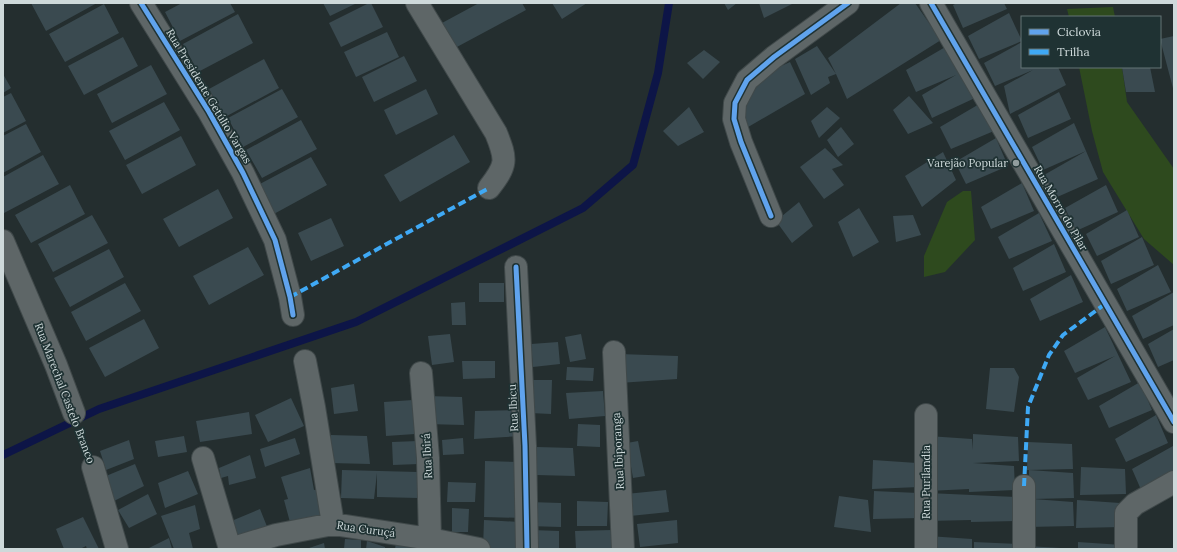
<svg xmlns="http://www.w3.org/2000/svg" width="1177" height="552" viewBox="0 0 1177 552" font-family="Lora,serif">
  <style>
    .green { fill: #2e4a1e }
    .lines { fill: none; stroke-linecap: round; stroke-linejoin: round }
    .stream { stroke: #0d1547; stroke-width: 8 }
    .building { fill: #3a4a50 }
    .street-casing { stroke: #40494a; stroke-width: 24 }
    .path { stroke: #636a6b; stroke-width: 2.5; stroke-dasharray: 1 3; stroke-linecap: butt }
    .street { stroke: #5e6667; stroke-width: 22 }
    .quiet { stroke: #3fa9f5; stroke-width: 4; stroke-dasharray: 8 4; stroke-linecap: butt }
    .cycleway-casing { stroke: #1f3233; stroke-width: 8 }
    .cycleway { stroke: #60a3ed; stroke-width: 5 }
    .poi-dot { fill: #929d9e; stroke: #1f3233; stroke-width: 1.5 }
    .labels { text-anchor: middle; dominant-baseline: central; stroke-width: 3.5; stroke-linejoin: round; paint-order: stroke }
    .street-label { font-size: 11px; fill: #ced9da; stroke: #1f3233 }
    .poi-label { font-size: 11px; fill: #ced9da; stroke: #1f3233; text-anchor: end }
  </style>
  <rect width="100%" height="100%" fill="#242e2f"/>
  <!-- green -->
  <path class="green" d="M1113 7 1115 17H1069L1067 9Z
    M1079 67H1122L1127 102 1174 169V265L1144 239 1103 172 1092 131Z
    M963 191H971L975 240 945 272 924 277V256L947 202Z"/>
  <g class="lines">
    <!-- stream -->
    <path class="stream" d="M3 455 99 409 356 322 583 208 633 165 658 73 669 3"/>
  </g>
  <!-- building -->
  <path class="building" d="M31 3H97L46 31Z
    M182 3H230L235 12 180 41 165 12Z
    M323 3H357L330 16Z
    M369 3H371L383 27 341 47 329 23Z
    M479 3H522L526 10 455 48 442 23Z
    M552 3H587L562 19Z
    M724 3H737L728 10Z
    M759 3H794L764 18Z
    M901 3H915L941 40 847 99 836 74 828 77 830 83 811 95 795 59 817 46 836 74 828 58Z
    M957 3H1004L1007 9 963 28 953 5Z
    M104 4 119 33 65 62 49 34Z
    M1009 13 1022 41 979 59 968 36Z
    M238 14 253 43 198 72 183 44Z
    M387 32 399 57 356 77 344 52Z
    M1174 36V92L1160 39Z
    M123 37 138 66 84 95 68 66Z
    M1022 42V67H1058L1066 85 1010 114 1004 86 1033 70 995 86 984 63Z
    M947 46 975 98 932 118 922 95 956 75 916 92 906 70Z
    M704 50 720 62 703 79 687 63Z
    M404 56 417 81 374 102 362 77Z
    M264 59 279 88 225 117 209 89Z
    M790 62 805 94 743 130 740 118 748 81Z
    M151 65 167 94 112 123 97 94Z
    M1122 67H1150L1155 92H1126Z
    M3 74 11 88 3 93Z
    M282 89 298 117 243 147 228 118Z
    M426 89 438 114 396 135 384 110Z
    M1059 92 1071 119 1028 138 1018 115Z
    M11 93 26 121 3 133V97Z
    M909 96 933 123 908 134 893 110Z
    M164 102 180 130 125 160 109 131Z
    M981 103 994 131 951 149 940 127Z
    M689 107 704 132 678 146 663 131Z
    M827 107 840 118 819 138 811 121Z
    M301 120 317 149 262 178 246 150Z
    M1074 123 1086 151 1043 170 1032 147Z
    M26 124 41 152 3 173V136Z
    M841 127 854 144 838 157 827 140Z
    M454 135 470 162 400 202 384 175Z
    M181 136 196 165 142 194 126 165Z
    M996 138 1008 166 966 184 955 162Z
    M825 148 843 165 832 169 844 185 824 199 800 167Z
    M1086 151 1098 179 1055 198 1044 175Z
    M943 152 956 180 922 207 905 176Z
    M43 155 59 184 4 213 3 177Z
    M311 157 327 185 272 215 256 186Z
    M1022 183 1034 211 991 229 981 207Z
    M70 185 85 214 31 243 15 215Z
    M1106 185 1118 212 1076 231 1065 208Z
    M218 189 233 218 179 247 163 219Z
    M799 202 813 226 792 243 776 221Z
    M859 208 879 242 853 257 838 222Z
    M1127 210 1139 237 1097 256 1086 234Z
    M1039 213 1052 241 1009 259 998 237Z
    M92 215 108 243 53 272 38 244Z
    M913 215 921 235 896 242 893 216Z
    M331 218 344 246 311 261 298 233Z
    M1142 237 1154 265 1111 284 1101 261Z
    M1054 244 1066 272 1023 291 1013 268Z
    M248 247 264 275 209 305 193 276Z
    M109 249 124 277 70 307 54 278Z
    M1158 265 1171 292 1127 311 1117 289Z
    M1071 275 1083 302 1040 321 1030 299Z
    M125 283 141 311 86 341 71 312Z
    M479 283H504V302H479Z
    M1174 292V325L1143 339 1132 316Z
    M465 302 466 325H452L451 303Z
    M144 319 159 348 105 377 89 348Z
    M1105 327 1131 382 1088 400 1077 378 1115 356 1075 373 1064 351Z
    M1174 329V360L1158 367 1148 344Z
    M450 334 454 362 432 365 428 336Z
    M581 334 586 359 570 362 565 337Z
    M558 342 560 364 533 367 531 344Z
    M619 354 678 356 677 379 619 383Z
    M462 361H495V378L463 379Z
    M567 367 594 368 593 381 566 380Z
    M990 368H1014L1019 377 1014 412 986 409Z
    M530 380H552L551 414 530 413Z
    M1140 382 1152 410 1109 428 1099 406Z
    M354 384 358 411 334 414 331 388Z
    M603 391 605 416 569 419 566 393Z
    M426 396 462 397 464 425 426 424Z
    M291 398 304 426 268 442 255 415Z
    M413 400 415 434 386 436 384 402Z
    M517 410 521 436 474 439 475 411Z
    M249 412 252 434 200 442 196 421Z
    M1156 415 1168 443 1126 462 1115 439Z
    M578 424 600 425V447L577 446Z
    M973 434 1018 437 1019 461 973 463 1014 466 1015 490 969 492V489L928 491V436L972 439 973 450Z
    M331 435 367 436 370 464 331 463Z
    M184 436 187 452 158 457 155 441Z
    M295 438 300 454 265 467 260 449Z
    M463 438 464 454 443 455 442 440Z
    M129 440 134 459 106 470 100 451Z
    M418 441 419 464 393 465 392 442Z
    M638 441 645 476 633 478 627 443Z
    M1028 442 1072 444 1073 469 1027 470Z
    M1173 446 1174 449V478L1142 492 1132 469Z
    M537 447 573 448 575 476 536 475Z
    M250 455 256 478 229 485 228 476 221 478 219 468Z
    M873 460 917 463 919 487 872 489Z
    M485 461 520 462 522 490H510H521L523 518 484 517Z
    M135 464 144 486 114 501 106 476Z
    M1081 467 1125 469 1126 494 1080 495Z
    M310 468 314 490 320 489 326 518 291 526 284 500 288 499 281 477Z
    M342 470 418 472V498L377 497V473L374 499 341 498Z
    M1029 470 1073 473 1074 498 1033 499 1073 502 1074 526 1028 527Z
    M188 471 198 494 165 508 158 483Z
    M448 482 476 483 475 502H447Z
    M666 490 669 512 630 516 626 494Z
    M874 491 918 493 920 518 873 519Z
    M928 493 1016 497 1017 521 971 522V520L927 521Z
    M148 494 157 514 129 528 118 510Z
    M839 496 868 500 871 532 834 527Z
    M1077 500 1120 503 1122 527 1076 528Z
    M577 501 608 502 607 526H577Z
    M529 502 561 503V527L528 526Z
    M195 505 200 529 189 533 193 549H174L161 516Z
    M452 508 469 509 468 532H452Z
    M260 509 268 529 237 542 229 522Z
    M83 517 99 549H87L86 546 80 549H64L56 529Z
    M484 520 519 522 522 549 483 548Z
    M677 520 678 543 640 547 637 524Z
    M531 530 559 531V549H531Z
    M612 530V549H576L575 531Z
    M928 536 972 539V549H928Z
    M169 538 172 549H147Z
    M345 539 361 540V549H344Z
    M367 541 385 547V549H366Z
    M974 542 1018 544 1019 549H974Z
    M1078 542 1122 545V549H1078Z
    M324 543 325 549H306Z
    M396 543 425 549H395Z
    M1027 546 1061 548V549H1027Z"/>
  <g class="lines">
    <defs>
      <path id="street" d="M141 3 209 112 243 173 275 240 290 297 293 315
        M417 3 496 133C507 160 507 165 489 188
        M931 3 1174 422
        M771 216 741 142 734 119 735 103 747 80 774 57 848 3
        M3 241 56 365 74 413
        M516 267 525 446 527 549
        M614 352 623 549
        M305 361 314 407 333 524
        M421 373 428 458 430 539
        M926 415V549
        M203 458 230 549
        M93 467 117 549
        M1024 486V549
        M230 549 276 535 333 524 430 539 479 549
        M1126 549V513L1135 504 1174 482"/>
    </defs>
    <!-- street casing -->
    <use href="#street" class="street-casing"/>
    <!-- path -->
    <path class="path" d="M82 435 86 445"/>
    <!-- street -->
    <use href="#street" class="street"/>
    <!-- quiet -->
    <path class="quiet" d="M290 297 489 188
      M1024 486 1028 407 1049 355 1063 335 1105 304"/>
    <defs>
      <path id="cycleway" d="M141 3 209 112 243 173 275 240 290 297 293 315
        M931 3 1174 422
        M771 216 741 142 734 119 735 103 747 80 774 57 848 3
        M516 267 525 446 527 549"/>
    </defs>
    <!-- cycleway casing -->
    <use href="#cycleway" class="cycleway-casing"/>
    <!-- cycleway -->
    <use href="#cycleway" class="cycleway"/>
  </g>
  <!-- markers -->
  <circle class="poi-dot" cx="1016" cy="163" r="4"/>
  <g class="labels">
    <!-- street labels -->
    <g class="street-label">
      <text transform="translate(209 96) rotate(59)">Rua Presidente Getúlio Vargas</text>
      <text transform="translate(1061 208) rotate(60)">Rua Morro do Pilar</text>
      <text transform="translate(65 393) rotate(69)">Rua Marechal Castelo Branco</text>
      <text transform="translate(513 408) rotate(-93)">Rua Ibicu</text>
      <text transform="translate(618 451) rotate(-93)">Rua Ibiporanga</text>
      <text transform="translate(427 456) rotate(-93)">Rua Ibirá</text>
      <text transform="translate(926 482) rotate(-90)">Rua Purilandia</text>
      <text transform="translate(366 529) rotate(8)">Rua Curuçá</text>
    </g>
    <!-- poi labels -->
    <g class="poi-label">
      <text x="1008" y="163">Varejão Popular</text>
    </g>
  </g>
  <!-- border -->
  <rect width="1177" height="552" fill="none" stroke="#ced9da" stroke-width="8"/>
  <!-- legend -->
  <rect x="1021" y="16" width="140" height="52" fill="#1f3233" stroke="#657576"/>
  <rect x="1029" y="29" width="20" height="6" fill="#60a3ed" stroke="#657576"/>
  <text x="1057" y="36" font-size="12" fill="#ced9da">Ciclovia</text>
  <rect x="1029" y="49" width="20" height="6" fill="#3fa9f5" stroke="#657576"/>
  <text x="1057" y="56" font-size="12" fill="#ced9da">Trilha</text>
</svg>
